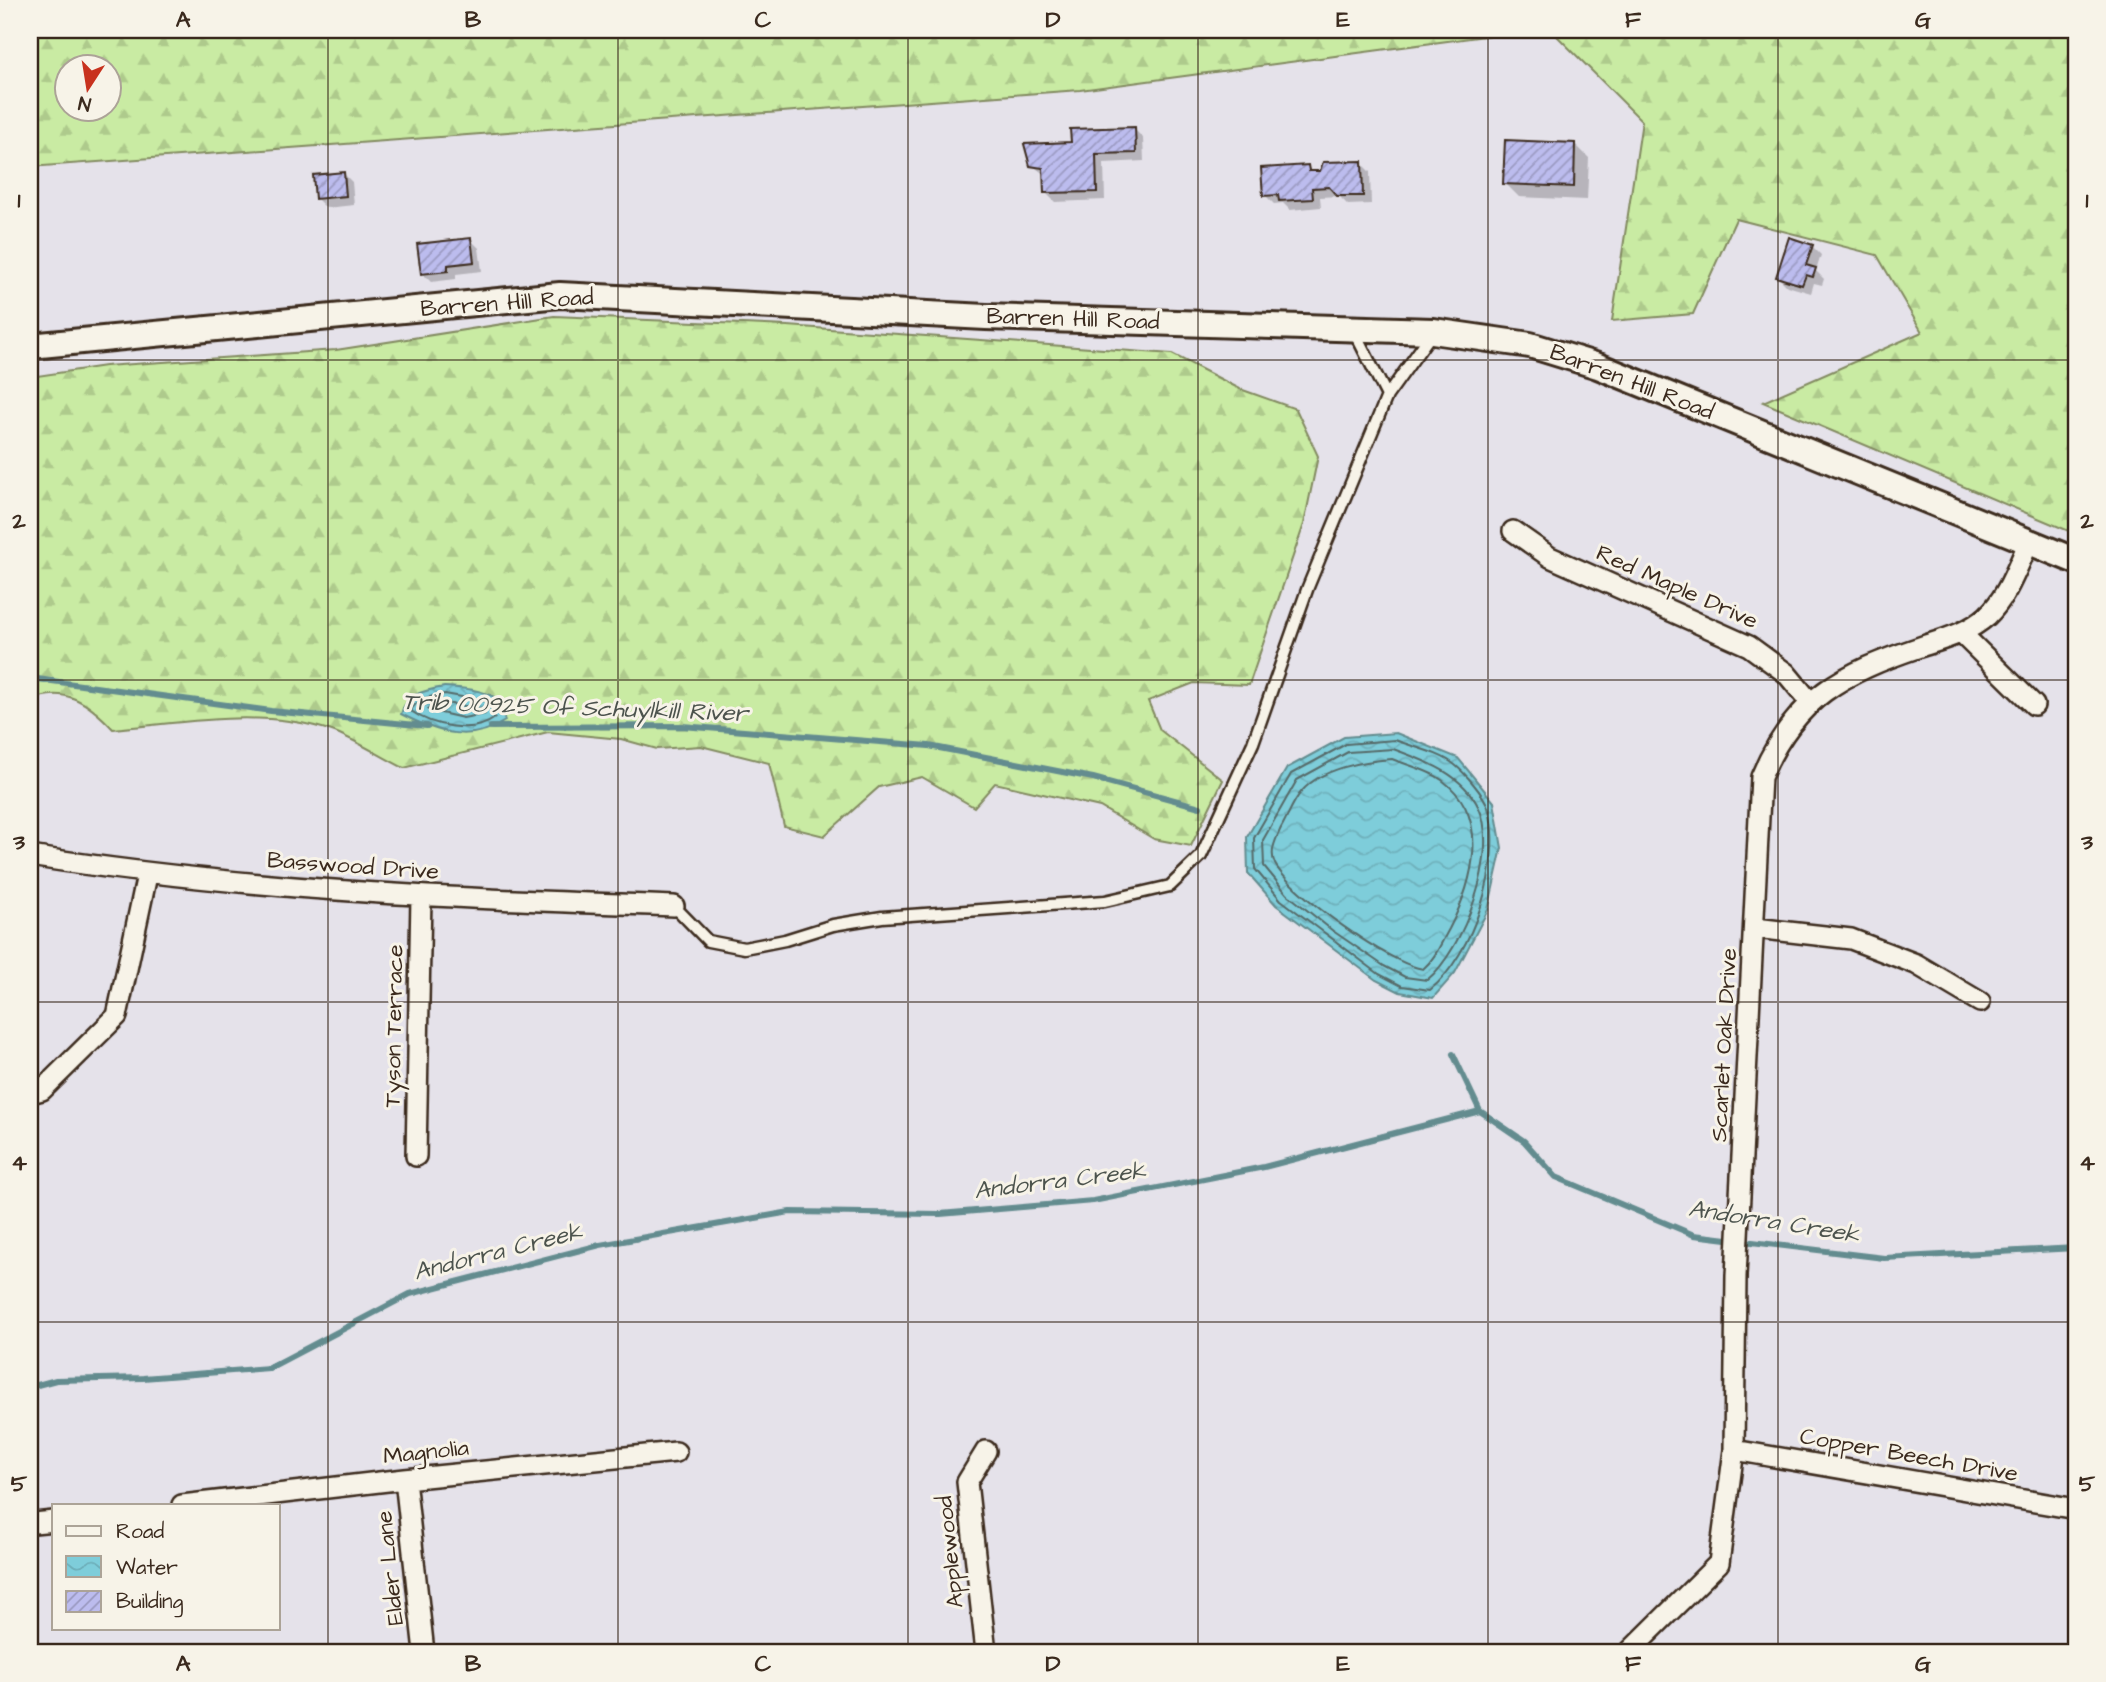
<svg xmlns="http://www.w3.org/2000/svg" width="2106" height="1682" viewBox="0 0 2106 1682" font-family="'Architects Daughter',sans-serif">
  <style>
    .forest { fill: url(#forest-firs); stroke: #828a60; stroke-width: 2; fill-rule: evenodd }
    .water { fill: url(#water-waves); stroke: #638c8f; stroke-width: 2 }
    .shadow { fill: #0003 }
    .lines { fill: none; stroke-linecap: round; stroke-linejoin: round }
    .shore { stroke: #566b69; stroke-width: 2 }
    .stream { stroke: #638c8f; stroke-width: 6 }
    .building { fill: url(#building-hatch); stroke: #3b2a1e; stroke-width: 2 }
    .service-casing { stroke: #3b2a1e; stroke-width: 15 }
    .minor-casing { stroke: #3b2a1e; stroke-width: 24 }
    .tertiary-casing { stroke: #3b2a1e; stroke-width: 30 }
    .service { stroke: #f7f3e8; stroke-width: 10 }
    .minor { stroke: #f7f3e8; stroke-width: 19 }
    .tertiary { stroke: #f7f3e8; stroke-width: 24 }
    .grid { fill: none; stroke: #3b2a1e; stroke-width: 2; stroke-opacity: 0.55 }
    .labels { text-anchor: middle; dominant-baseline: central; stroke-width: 6; stroke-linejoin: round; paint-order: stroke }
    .street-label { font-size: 23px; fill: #3b2a1e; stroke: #f7f3e8 }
    .water-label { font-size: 24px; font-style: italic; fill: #4c534d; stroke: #f7f3e8 }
    .neatline { fill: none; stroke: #3b2a1e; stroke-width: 2.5 }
    .grid-label { font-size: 23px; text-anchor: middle; font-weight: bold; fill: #3b2a1e }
  </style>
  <defs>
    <pattern id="forest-firs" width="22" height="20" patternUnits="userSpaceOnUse" patternTransform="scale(1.75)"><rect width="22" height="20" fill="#c9eba3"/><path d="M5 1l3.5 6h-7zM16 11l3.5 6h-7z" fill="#aeca8c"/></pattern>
    <pattern id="water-waves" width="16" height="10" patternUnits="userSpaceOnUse" patternTransform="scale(1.75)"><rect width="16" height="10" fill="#7ecdda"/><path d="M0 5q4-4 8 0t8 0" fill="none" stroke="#6eb0bb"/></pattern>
    <pattern id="building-hatch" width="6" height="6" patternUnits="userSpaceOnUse" patternTransform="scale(1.75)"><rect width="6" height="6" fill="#bcbcee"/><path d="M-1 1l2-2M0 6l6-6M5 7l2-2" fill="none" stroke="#9a99c0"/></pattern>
  </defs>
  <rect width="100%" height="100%" fill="#e5e2ea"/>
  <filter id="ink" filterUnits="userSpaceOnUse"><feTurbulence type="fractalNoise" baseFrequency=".0143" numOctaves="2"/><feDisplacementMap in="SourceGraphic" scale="14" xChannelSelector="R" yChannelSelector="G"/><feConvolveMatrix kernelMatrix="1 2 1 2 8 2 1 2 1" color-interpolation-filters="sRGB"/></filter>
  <g filter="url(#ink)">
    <!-- forest -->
    <path class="forest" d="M30 30H1530L1080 90 30 167ZM66 66H108V108H66Z
      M1551 30H2076V534L1763 402 1922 332 1877 255 1736 219 1693 314 1612 321 1642 121Z
      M554 316 788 326 1172 354 1240 389 1296 409 1318 456 1304 524 1249 685 1194 683 1148 701 1160 730 1223 780 1191 846 1154 839 1100 807 995 783 974 807 922 777 879 787 824 836 784 826 769 763 701 746 657 749 621 739 548 732 404 768C380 756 356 740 332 731 262 707 184 723 113 729 90 704 64 684 30 701V377L105 366 336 350Z"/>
    <!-- water -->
    <path class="water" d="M444 687C462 688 482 689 498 699L505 721C469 744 436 732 401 714 406 693 426 690 444 687Z
      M1396 733 1458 758 1494 802 1502 848 1488 910 1455 973 1433 998 1400 992 1376 980 1276 905 1248 873 1247 837 1287 768 1344 737Z"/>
    <!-- shadow -->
    <path class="shadow" d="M1134 129 1143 138 1144 161 1104 163 1105 200 1055 202 1046 193 1045 175 1032 165 1073 144Z
      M1575 144 1589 158 1587 200 1519 197 1505 183Z
      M1361 163 1370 172 1371 204 1348 205 1339 196 1320 197 1321 207 1290 210 1283 203 1274 204 1265 195 1308 167 1314 173Z
      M343 173 352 182 354 205 326 208 317 199Z
      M470 239 479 248 482 271 456 274V279L431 282 422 273Z
      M1812 246 1821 255 1816 271 1824 279 1822 285 1814 283 1811 293 1787 286 1778 277Z"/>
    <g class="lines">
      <!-- shore -->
      <path class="shore" d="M445 694 490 702 495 718C473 735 432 726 411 711 416 698 433 696 445 694Z
        M445 703 483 709 485 714 463 718 428 710 430 706Z
        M1395 740C1413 747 1441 753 1455 765 1465 773 1484 795 1488 807 1504 861 1473 955 1430 990L1402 986 1379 974 1281 900 1255 869 1254 838 1291 774 1346 744Z
        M1393 749C1426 761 1463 774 1479 808 1500 853 1463 951 1427 980L1405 977 1384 966 1333 931 1287 894 1264 866 1263 840 1297 780 1348 752Z
        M1392 759C1407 765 1429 770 1442 780 1492 817 1473 883 1449 929 1441 943 1435 959 1423 969 1391 965 1290 893 1275 864 1269 852 1276 839 1281 828 1288 816 1293 801 1302 791 1322 768 1364 761 1392 759Z"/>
      <!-- stream -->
      <path class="stream" d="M30 678 271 711 427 726
        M491 727 682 726 929 746 1093 778 1200 807
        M1453 1054 1480 1111
        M30 1387 56 1380 143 1378 269 1368 410 1294 600 1245 790 1212 940 1214 1093 1201 1264 1167 1480 1111 1524 1141 1556 1177 1694 1235 1884 1258 2076 1248"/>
    </g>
    <!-- building -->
    <path class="building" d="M1135 127 1136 153 1096 154 1097 192 1044 193 1043 168 1030 166 1024 144 1071 142 1070 129Z
      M1505 140 1575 143 1574 187 1503 184Z
      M1362 161 1363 196H1337L1329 187 1312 188 1313 199 1279 201 1278 195 1263 196 1261 168 1308 165 1309 171H1320L1323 162Z
      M344 172 346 196 315 199 313 175Z
      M1789 237 1813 245 1806 265 1816 268 1813 277 1806 275 1802 285 1776 277Z
      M471 238 474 262 448 265V271L421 274 417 244Z"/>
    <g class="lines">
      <defs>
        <path id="service" d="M1354 331 1387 396
          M674 906 708 941 744 948 785 940 833 925 882 917 1105 901 1170 886 1201 856 1253 743 1308 587 1387 396 1432 333"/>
        <path id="minor" d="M1513 531 1550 557 1749 646 1786 673 1810 702
          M1961 633 2034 705
          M30 856C243 890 458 899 674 906
          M1755 928 1851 939 1916 964 1980 1002
          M30 1093 42 1090 117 1016 147 875
          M416 1156 421 897
          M1734 1450 2076 1509
          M986 1451 967 1482 986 1652
          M405 1479 424 1652
          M182 1505 405 1479 676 1452
          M34 1523 54 1521
          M1629 1652 1719 1563 1734 1450 1736 1276 1761 777C1795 697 1843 673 1920 647 1944 639 1968 633 1987 616 2008 596 2017 567 2029 542"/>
        <path id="tertiary" d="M30 346 560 295 986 317 1433 331 1530 345 1598 366 2076 561"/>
      </defs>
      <!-- service casing -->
      <use href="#service" class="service-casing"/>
      <!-- minor casing -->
      <use href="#minor" class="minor-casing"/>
      <!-- tertiary casing -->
      <use href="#tertiary" class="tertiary-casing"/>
      <!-- service -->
      <use href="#service" class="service"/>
      <!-- minor -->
      <use href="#minor" class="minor"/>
      <!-- tertiary -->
      <use href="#tertiary" class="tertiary"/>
    </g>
  </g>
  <!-- grid -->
  <path class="grid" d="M328 30V1652M618 30V1652M908 30V1652M1198 30V1652M1488 30V1652M1778 30V1652M30 360H2076M30 680H2076M30 1002H2076M30 1322H2076"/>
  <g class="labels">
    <!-- street labels -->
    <g class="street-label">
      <text transform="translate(507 303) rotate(-4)">Barren Hill Road</text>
      <text transform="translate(1073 319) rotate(2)">Barren Hill Road</text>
      <text transform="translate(1632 382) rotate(21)">Barren Hill Road</text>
      <text transform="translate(1677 587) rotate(24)">Red Maple Drive</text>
      <text transform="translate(353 866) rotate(4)">Basswood Drive</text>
      <text transform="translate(394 1026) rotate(-89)">Tyson Terrace</text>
      <text transform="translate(1724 1045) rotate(-87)">Scarlet Oak Drive</text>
      <text transform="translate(426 1452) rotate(-6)">Magnolia</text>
      <text transform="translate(1909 1455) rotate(10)">Copper Beech Drive</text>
      <text transform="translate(950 1552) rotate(-96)">Applewood</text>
      <text transform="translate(390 1568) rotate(-96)">Elder Lane</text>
    </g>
    <!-- water labels -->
    <g class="water-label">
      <text transform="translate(575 708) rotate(2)">Trib 00925 Of Schuylkill River</text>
      <text transform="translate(1060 1181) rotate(-7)">Andorra Creek</text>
      <text transform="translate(1774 1222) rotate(9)">Andorra Creek</text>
      <text transform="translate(498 1252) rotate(-14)">Andorra Creek</text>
    </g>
  </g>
  <!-- margin -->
  <rect width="2106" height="1682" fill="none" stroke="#f7f3e8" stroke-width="77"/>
  <!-- legend -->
  <rect x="52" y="1504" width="228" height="126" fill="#f7f3e8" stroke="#aca397" stroke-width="2"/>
  <rect x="66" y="1526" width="35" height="10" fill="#f7f3e8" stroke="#aca397" stroke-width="2"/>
  <text x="116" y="1538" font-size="21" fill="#3b2a1e">Road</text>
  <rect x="66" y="1556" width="35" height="21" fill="url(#water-waves)" stroke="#aca397" stroke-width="2"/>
  <text x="116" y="1574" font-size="21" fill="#3b2a1e">Water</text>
  <rect x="66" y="1591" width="35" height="21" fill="url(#building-hatch)" stroke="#aca397" stroke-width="2"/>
  <text x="116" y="1608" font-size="21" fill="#3b2a1e">Building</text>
  <!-- north arrow -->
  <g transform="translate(88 88) rotate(192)"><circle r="33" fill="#f7f3e8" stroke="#aca397" stroke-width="2"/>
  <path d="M0-5L12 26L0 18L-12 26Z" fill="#c8321e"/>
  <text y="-10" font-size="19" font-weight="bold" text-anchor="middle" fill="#3b2a1e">N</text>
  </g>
  <rect x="38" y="38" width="2030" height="1606" class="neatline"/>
  <g class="grid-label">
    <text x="183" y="27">A</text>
    <text x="473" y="27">B</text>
    <text x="763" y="27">C</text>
    <text x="1053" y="27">D</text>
    <text x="1343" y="27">E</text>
    <text x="1633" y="27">F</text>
    <text x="1923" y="27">G</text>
    <text x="19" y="207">1</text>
    <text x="2087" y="207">1</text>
    <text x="19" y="528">2</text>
    <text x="2087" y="528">2</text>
    <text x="19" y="849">3</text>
    <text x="2087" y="849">3</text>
    <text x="19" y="1170">4</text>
    <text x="2087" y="1170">4</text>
    <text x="19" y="1491">5</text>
    <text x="2087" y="1491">5</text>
    <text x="183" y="1671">A</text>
    <text x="473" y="1671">B</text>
    <text x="763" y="1671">C</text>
    <text x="1053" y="1671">D</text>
    <text x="1343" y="1671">E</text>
    <text x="1633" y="1671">F</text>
    <text x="1923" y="1671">G</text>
  </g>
</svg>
